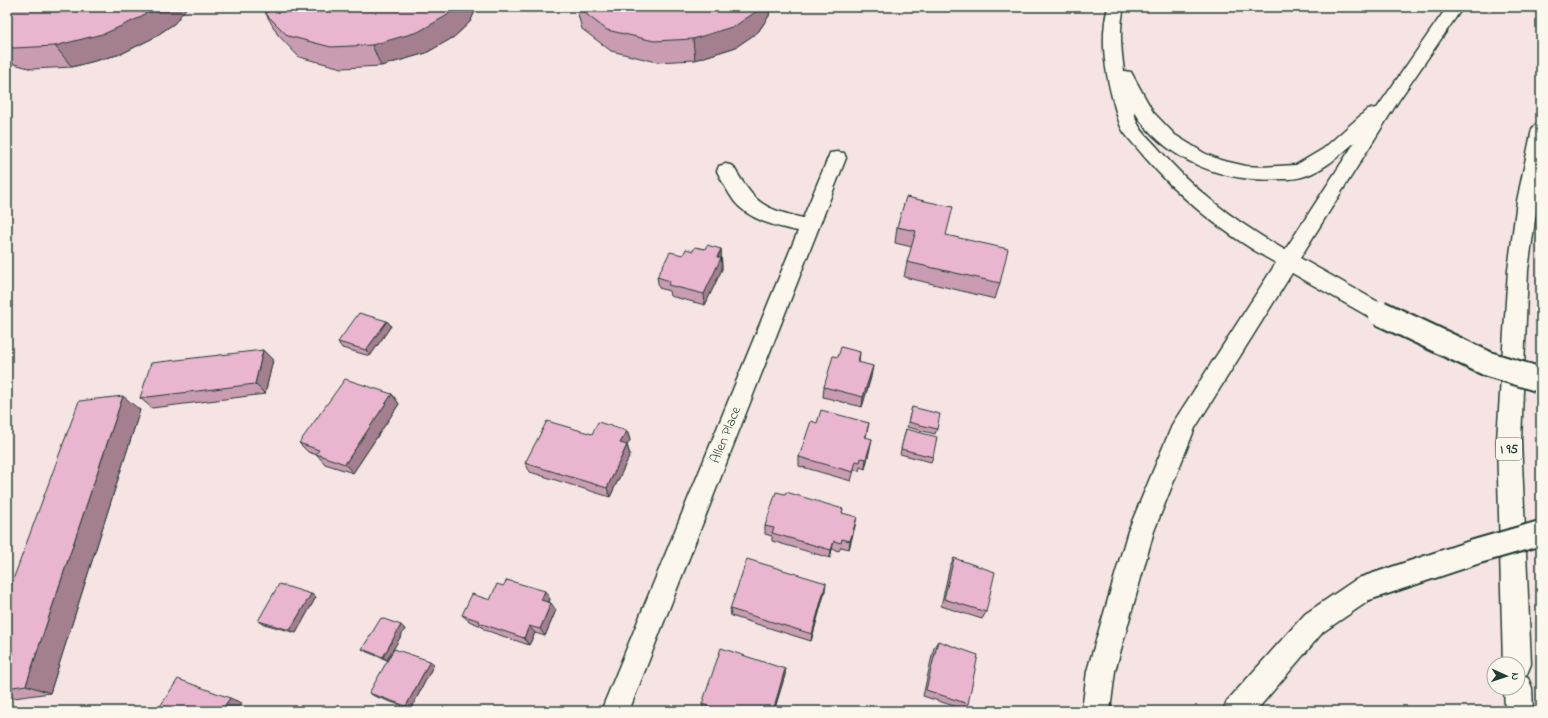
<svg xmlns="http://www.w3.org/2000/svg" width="1548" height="718" viewBox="0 0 1548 718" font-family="'Indie Flower',sans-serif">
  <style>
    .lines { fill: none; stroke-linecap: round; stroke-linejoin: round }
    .minor-casing { stroke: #1f3d34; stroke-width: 3 }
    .highway-casing { stroke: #1f3d34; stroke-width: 3 }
    .minor { fill: #fbf7ec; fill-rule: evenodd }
    .highway { fill: #fbf7ec; fill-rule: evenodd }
    .highway-bridge-casing { stroke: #1f3d34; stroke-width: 28; stroke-linecap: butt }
    .highway-bridge { stroke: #fbf7ec; stroke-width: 24 }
    .wall { fill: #c99cb1; stroke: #1f3d34 }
    .shaded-wall { fill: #a47f90; stroke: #1f3d34 }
    .building { fill: #eab5ce; stroke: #1f3d34 }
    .labels { text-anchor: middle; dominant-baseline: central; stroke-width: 4; stroke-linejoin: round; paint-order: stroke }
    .shield { fill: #fbf7ec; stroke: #61756b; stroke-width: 1 }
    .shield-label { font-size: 13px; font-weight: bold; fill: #1f3d34 }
    .street-label { font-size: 14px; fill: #1f3d34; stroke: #fbf7ec }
  </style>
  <rect width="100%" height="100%" fill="#f6e3e3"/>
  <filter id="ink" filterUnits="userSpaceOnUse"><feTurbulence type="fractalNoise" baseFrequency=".025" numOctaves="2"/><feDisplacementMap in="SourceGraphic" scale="8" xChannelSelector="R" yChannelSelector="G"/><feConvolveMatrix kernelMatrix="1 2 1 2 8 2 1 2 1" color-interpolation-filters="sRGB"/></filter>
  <g filter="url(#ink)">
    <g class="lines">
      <defs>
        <path id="minor" d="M837 152 844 153 846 158 629 711H601L798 231C775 226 749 220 734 201 727 191 722 181 717 171L719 166 726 164 733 166C755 203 761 208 803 218L828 158 830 153Z"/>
        <path id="highway" d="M1108 7H1124C1119 28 1121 49 1124 71L1131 72 1153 112 1175 135 1204 153 1220 160 1246 166 1262 167 1296 165 1323 149 1368 109 1377 108 1447 7H1463L1399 100 1300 258 1387 307 1391 313 1387 319 1380 321 1373 319 1292 273 1195 428 1154 531 1115 671 1110 711H1082L1087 671 1128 531 1173 423 1276 263C1225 235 1180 199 1143 155 1136 146 1127 138 1122 129 1119 123 1117 115 1115 108 1106 76 1099 41 1108 7ZM1134 111C1164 160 1225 184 1281 179 1289 179 1297 179 1305 176 1324 170 1340 155 1355 142L1285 250C1237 223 1192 189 1157 147 1151 140 1143 133 1139 126 1136 121 1135 116 1134 111Z
          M1541 123V177L1528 270 1521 440 1531 664 1527 674 1522 676 1528 678 1532 688 1533 711H1505L1504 688H1518V664H1503L1497 440 1508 270 1517 201 1532 129 1535 125Z
          M1364 576 1373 580 1377 589 1373 598 1323 632 1256 711H1223L1227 701 1305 614 1355 580Z"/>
      </defs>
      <!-- minor casing -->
      <use href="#minor" class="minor-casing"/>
      <!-- highway casing -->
      <use href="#highway" class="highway-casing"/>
      <!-- minor -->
      <use href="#minor" class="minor"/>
      <!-- highway -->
      <use href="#highway" class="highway"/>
      <defs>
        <path id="highway-bridge" d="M1380 313 1488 364 1541 380
          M1364 589 1475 552 1541 533"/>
      </defs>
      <!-- highway-bridge casing -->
      <use href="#highway-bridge" class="highway-bridge-casing"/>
      <!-- highway-bridge -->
      <use href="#highway-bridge" class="highway-bridge"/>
    </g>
    <!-- wall -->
    <path class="wall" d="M7 7 175 23 153 38 121 54 72 67 32 69 7 62Z
      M266 7H477L470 22 454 37 426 53 381 66 342 68 299 57 278 35 266 14Z
      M576 7H770L769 16 758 32 736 47 695 60 657 62 611 51 582 29Z
      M897 227 946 235 1000 283 995 299 904 277 907 262 912 247 895 243Z
      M705 249H721L722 269 705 305 670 296 669 291 659 288 657 277 693 251Z
      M387 321 391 326 370 356 342 348 338 342Z
      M263 350 273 360 265 394 152 408 140 398Z
      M860 352 859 363 871 377 862 407 823 397 824 387 838 357Z
      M392 394 399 404 353 473 325 464 317 455 308 452 299 443Z
      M912 407 937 429 935 434 907 427Z
      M140 410 50 693 7 699V596Z
      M817 423H869L866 437 870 448 865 469 860 467 859 471 854 470 851 481 799 466V457Z
      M906 429 933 457 931 462 900 454Z
      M627 431 630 440 627 445 630 455 610 497 530 472 525 463 592 434Z
      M843 509 842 513 855 526 849 549 841 547 839 551 832 549 830 558 772 541V536L765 534V526Z
      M954 558 986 612 982 619 941 606 950 566Z
      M825 591 811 641 731 616 730 609Z
      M311 594 316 597 296 633 264 624 258 621Z
      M550 599 549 603 556 610 545 636 535 633 529 645 485 630 481 626 469 621 462 615 490 600Z
      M405 629 387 660 367 652 362 649Z
      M938 641 968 704 963 709 923 696 934 647Z
      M434 664 411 709 374 696 369 693Z
      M785 669V675L774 711H708L703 710 702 704Z"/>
    <!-- shaded-wall -->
    <path class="shaded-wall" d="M154 7H187L175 23 153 38 121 54 72 67 55 46Z
      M456 7H477L470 22 454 37 426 53 381 66 372 45Z
      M760 7H770L769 16 758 32 736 47 695 60 693 39Z
      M721 249 722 269 705 305 704 294Z
      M387 321 391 326 370 356 366 350Z
      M263 350 273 360 265 394 255 384Z
      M873 366 871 377 862 407 863 397Z
      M392 394 399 404 353 473 345 464Z
      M123 396 140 410 50 693 26 685Z
      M627 431 630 440 623 453 620 443Z
      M872 439 870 448 865 469 866 459Z
      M627 445 630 455 610 497 607 488Z
      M857 517 855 526 849 549 850 541Z
      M834 541 832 549 830 558 831 550Z
      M826 583 825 591 811 641 812 634Z
      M545 591 550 599 546 607 541 600Z
      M311 594 316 597 296 633 290 630Z
      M551 603 556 610 545 636 540 629Z
      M401 625 405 629 387 660 383 657Z
      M529 626 535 633 529 645 524 638Z
      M430 661 434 664 411 709 406 706Z
      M785 669V675L774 711H773Z
      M230 698 242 703 237 711H221Z"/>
    <!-- building -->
    <path class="building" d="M7 7H154L139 18 106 33 55 46 14 48 7 47Z
      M266 7H456L446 16 418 32 372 45 331 47 288 36 266 14Z
      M578 7H760L757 11 735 26 693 39 654 41 607 30 578 8Z
      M906 197 953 207 946 235 1008 249 1000 283 907 262 916 231 897 227Z
      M707 245 721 249 717 257 721 258 704 294 668 285 670 281 657 277 670 252 683 255 686 249 693 251 695 247 705 249Z
      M359 313 387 321 366 350 338 342Z
      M841 347 860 352 858 362 873 366 863 397 824 387 833 356 838 357Z
      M263 350 255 384 140 398 151 363Z
      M345 379 392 394 345 464 316 454 319 450 299 443Z
      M123 396 26 685 7 688V596L79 401Z
      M912 407 940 414 937 429 908 422Z
      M821 410 869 423 865 437 872 439 866 459 861 458 860 462 856 461 853 472 799 457 811 421 817 423Z
      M547 421 592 434 598 422 627 431 620 443 627 445 607 488 525 463Z
      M906 429 937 437 933 457 901 449Z
      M776 492 785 494 786 492 843 509 842 513 857 517 850 541 842 539 841 543 834 541 831 550 772 533 774 528 765 526Z
      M954 558 995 572 986 612 944 599Z
      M747 559 826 583 812 634 730 609Z
      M507 580 545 591 541 600 551 603 540 629 529 626 524 638 479 623 480 621 462 615 472 594 490 600 497 584 503 586Z
      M279 584 311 594 290 630 258 621Z
      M381 618 401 625 383 657 362 649Z
      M938 641 978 655 968 704 926 690Z
      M721 648 785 669 773 711H722L702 704Z
      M394 649 430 661 406 706 369 693Z
      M178 679 230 698 221 711H157Z"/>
  </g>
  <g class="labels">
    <!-- shield labels -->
    <rect class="shield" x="1496" y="438" width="26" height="22" rx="3"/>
    <g class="shield-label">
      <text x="1509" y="449">I 95</text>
    </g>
    <!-- street labels -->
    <g class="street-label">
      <text transform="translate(726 435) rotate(-68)">Allen Place</text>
    </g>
  </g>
  <!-- margin -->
  <rect width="1548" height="718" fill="none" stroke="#fbf7ec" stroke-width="24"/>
  <rect x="12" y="12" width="1524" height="694" fill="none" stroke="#1f3d34" stroke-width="1.5" filter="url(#ink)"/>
  <!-- north arrow -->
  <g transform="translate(1506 676) rotate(93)"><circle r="19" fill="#fbf7ec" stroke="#a3ada2"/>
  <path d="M0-3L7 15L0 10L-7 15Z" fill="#1f3d34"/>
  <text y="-6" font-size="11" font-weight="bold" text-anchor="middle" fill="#1f3d34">N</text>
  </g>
</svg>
